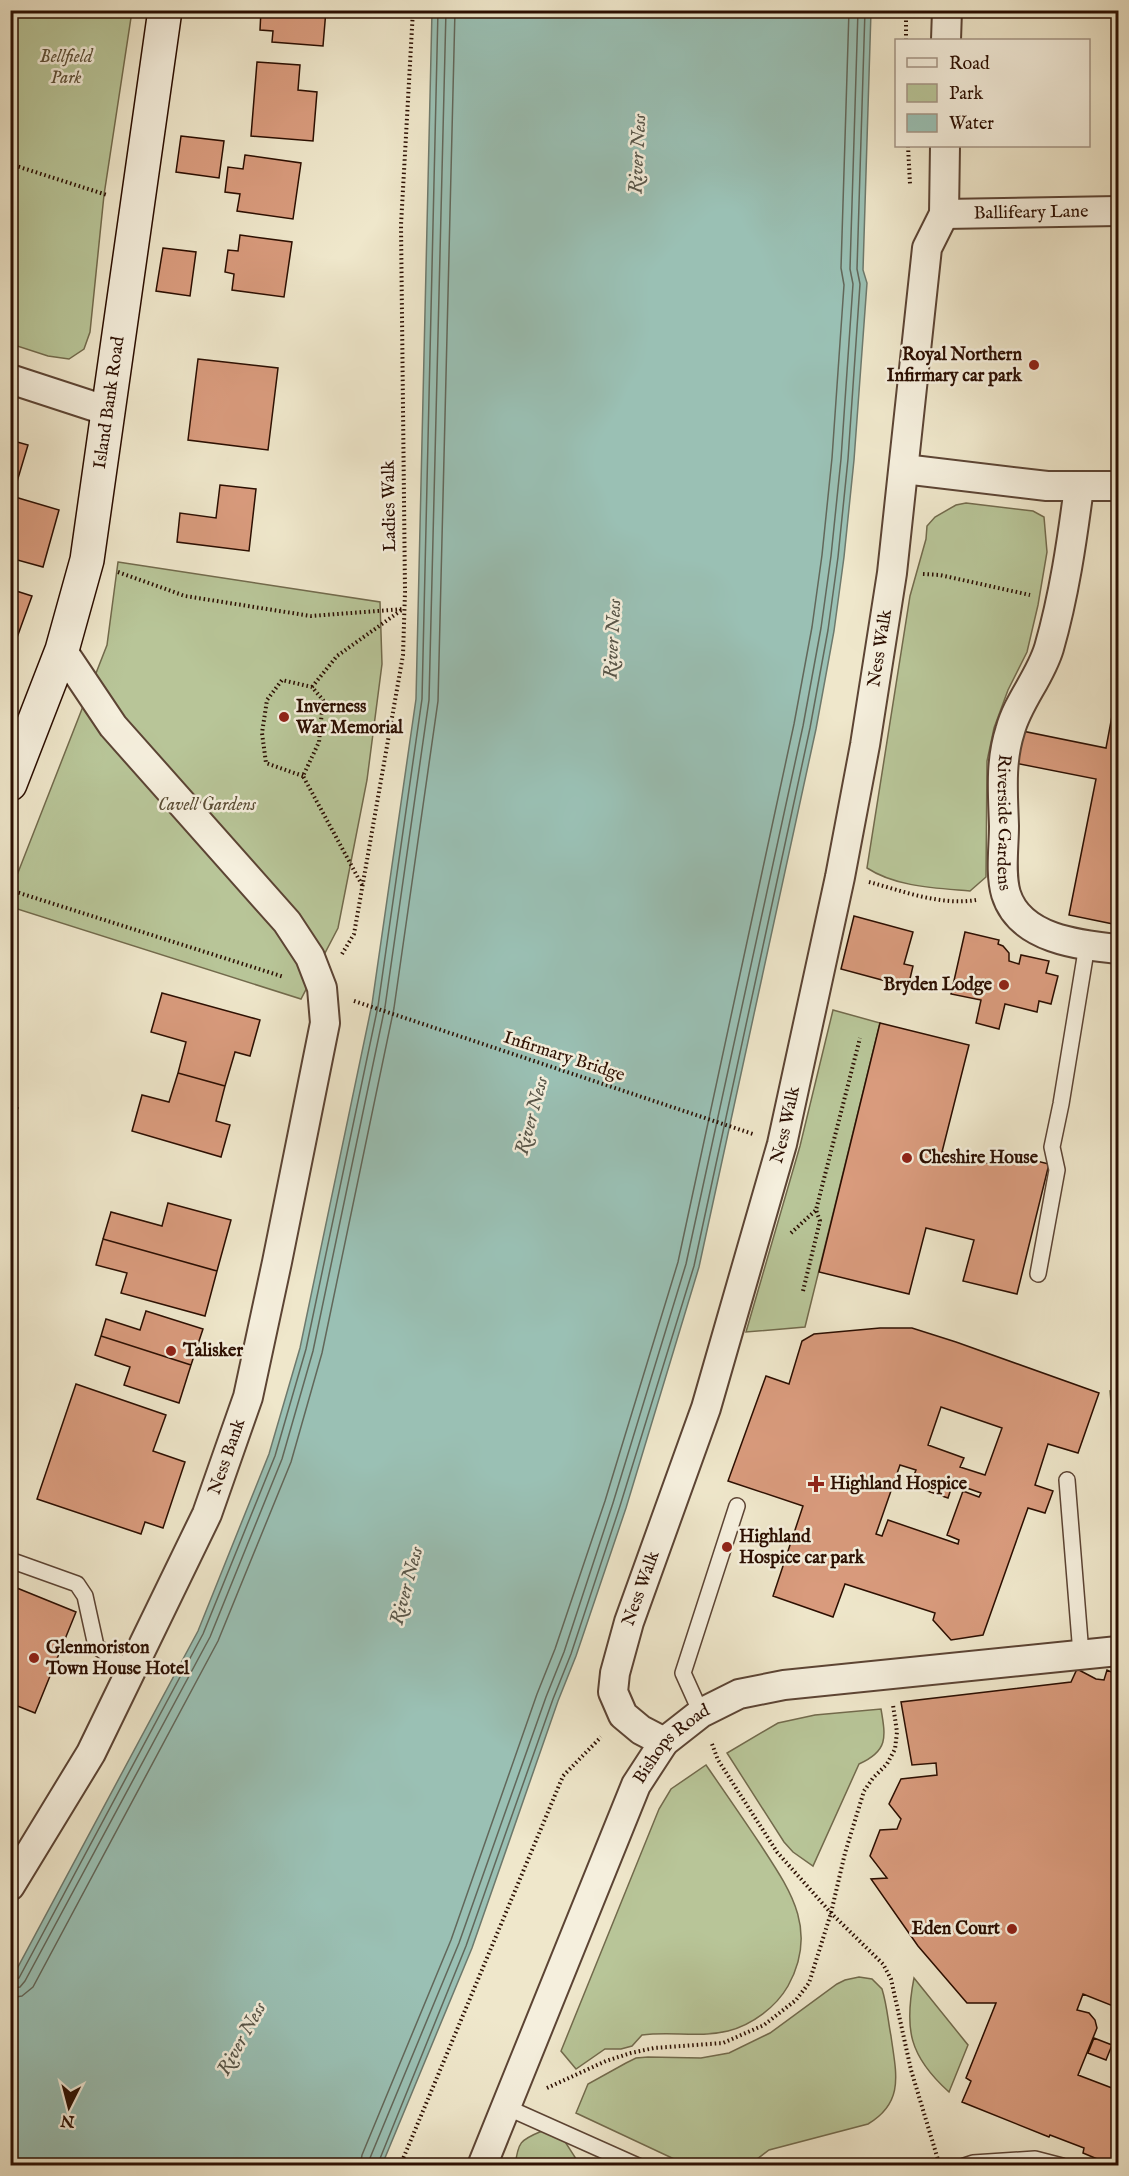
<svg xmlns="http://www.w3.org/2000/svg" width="1129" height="2176" viewBox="0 0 1129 2176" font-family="'IM FELL English',serif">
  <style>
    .green { fill: #b8c598; stroke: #726a4c; stroke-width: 1.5 }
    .water { fill: #9ac0b4; stroke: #6e796c; stroke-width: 1.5 }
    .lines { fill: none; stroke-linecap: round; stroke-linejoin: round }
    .shore { stroke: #62675a; stroke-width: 1.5 }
    .building { fill: #d99b7d; stroke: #2b0e01; stroke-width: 1.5; fill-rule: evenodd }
    .lane-casing { stroke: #5c4434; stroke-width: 18 }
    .street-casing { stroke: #5c4434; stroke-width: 32 }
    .secondary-casing { stroke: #2b0e01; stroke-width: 36 }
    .path { stroke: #2b0e01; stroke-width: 4; stroke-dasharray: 1.5 3; stroke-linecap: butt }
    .lane { stroke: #f5efdd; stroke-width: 15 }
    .street { stroke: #f5efdd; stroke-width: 28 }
    .secondary { stroke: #f5efdd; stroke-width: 33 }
    .poi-dot { fill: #8f2418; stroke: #f5efdd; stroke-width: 2 }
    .labels { text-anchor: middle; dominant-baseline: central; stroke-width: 5; stroke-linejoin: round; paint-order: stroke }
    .park-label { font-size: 18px; font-style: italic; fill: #5c4e36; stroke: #f5efdd }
    .street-label { font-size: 18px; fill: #2b0e01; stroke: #f5efdd }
    .poi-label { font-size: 18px; font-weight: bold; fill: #2b0e01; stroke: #f5efdd; text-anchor: start }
    .water-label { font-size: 20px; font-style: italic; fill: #575549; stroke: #f5efdd }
  </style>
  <rect width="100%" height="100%" fill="#efe7cb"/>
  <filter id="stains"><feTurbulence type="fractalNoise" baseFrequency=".00333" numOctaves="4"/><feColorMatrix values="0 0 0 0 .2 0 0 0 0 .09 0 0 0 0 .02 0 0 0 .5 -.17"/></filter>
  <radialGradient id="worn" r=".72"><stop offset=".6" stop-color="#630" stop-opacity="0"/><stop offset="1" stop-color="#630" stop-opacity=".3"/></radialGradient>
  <!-- green -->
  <path class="green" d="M11 10 132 11 104 195 90 332 84 349 69 359 48 356 11 344Z
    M966 503 1033 511 1044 517 1047 552 1038 605 1027 652 1008 690 994 728 987 761 986 877 970 891C936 888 896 887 867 868L910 596 926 539 927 526 935 517 956 505Z
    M118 562 380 602 382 664 367 780 338 928 301 999 11 907 10 893 107 645Z
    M833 1010 880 1023 805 1327 746 1332 800 1146Z
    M1118 1390V1479L1110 1391Z
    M881 1709C886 1738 888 1751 859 1764L813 1866 793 1852 784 1842 727 1753 778 1723 815 1715Z
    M706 1765C724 1791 742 1817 760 1844 790 1890 819 1930 788 1986 776 2007 752 2025 728 2031 699 2038 671 2031 642 2035L632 2046 621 2049H605L576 2069 561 2051 659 1809 671 1789Z
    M859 1977 872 1979 882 1989C887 2005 888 2021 891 2036 896 2073 905 2102 868 2124L769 2150 749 2165 689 2166 576 2113 588 2084 626 2063 636 2058 648 2057 701 2058 729 2053 770 2033 837 1984 845 1980Z
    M914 1978 968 2045 949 2092C909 2056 904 2029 914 1978Z
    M542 2131 564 2140 580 2165 515 2166C518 2142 520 2140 542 2131Z"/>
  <!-- water -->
  <path class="water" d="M432 11H871L863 270 867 283 854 460 844 557 834 631 816 729 699 1267 626 1508 576 1656 558 1701 472 1948 382 2165H11V1980L198 1631 269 1454 300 1348 372 1004 416 699Z"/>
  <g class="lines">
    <!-- shore -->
    <path class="shore" d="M10 1981 19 1978 203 1634 275 1456 306 1349 378 1006 422 699 438 10
      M10 1989 20 1987 25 1981 210 1637 282 1459 313 1351 385 1007 429 700 446 10
      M10 1998 22 1996 33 1987 218 1641 291 1462 322 1353 394 1008 438 701 455 10
      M360 2166 362 2155 451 1940 537 1694 555 1649 605 1501 678 1262 794 724 812 627 822 555 832 458 844 285 841 268 849 10
      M369 2166 370 2158 459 1943 546 1697 564 1652 613 1503 686 1264 803 726 821 628 831 556 841 459 853 284 850 269 858 10
      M377 2166 466 1946 553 1699 571 1654 620 1506 694 1266 810 728 828 630 838 557 848 459 860 284 857 269 865 10"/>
  </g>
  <!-- building -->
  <path class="building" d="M261 10H326L323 46 272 42 273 31 260 30Z
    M257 62 300 65 298 90 317 92 313 141 251 136Z
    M181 136 224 141 219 178 176 172Z
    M245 155 301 163 293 219 237 211 240 194 225 192 228 167 243 169Z
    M240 235 292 242 284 297 232 290 234 274 225 272 228 250 238 251Z
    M163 248 196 252 190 296 156 291Z
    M198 359 278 368 268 450 188 440Z
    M10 440 28 445 16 485 10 483Z
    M220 485 256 489 249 551 177 542 180 513 216 518Z
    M15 497 59 510 43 567 10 558V512Z
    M10 589 32 596 10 657Z
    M1118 684V925L1069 915 1096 779 1015 763 1022 731 1106 748Z
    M854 916 913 932 904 964 913 966 908 987 841 969Z
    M965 932 999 940 998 944 1003 946 1009 953V961L1019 964 1021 955 1049 961 1046 973 1058 976 1051 1004 1039 1001 1037 1012 1005 1004 999 1029 976 1023 981 1000 951 994Z
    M162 993 260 1020 250 1056 235 1052 225 1086 178 1073 186 1042 151 1032Z
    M880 1023 969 1045 942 1152 996 1165 999 1152 1049 1164 1017 1294 963 1281 974 1240 926 1228 909 1294 819 1272Z
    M178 1073 225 1086 216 1121 230 1125 221 1157 132 1131 142 1095 169 1102Z
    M10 1105 18 1108 10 1127Z
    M168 1203 231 1220 217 1271 103 1239 111 1212 162 1226Z
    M103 1239 217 1271 205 1316 121 1293 127 1273 96 1265Z
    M1118 1305V1365L1112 1306Z
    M146 1311 203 1329 191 1365 101 1336 106 1319 140 1330Z
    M880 1328H912L956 1342 1099 1393 1078 1453 1048 1444 1035 1485 1053 1491 1045 1513 1028 1508 983 1635 951 1640 933 1620 935 1613 845 1584 833 1617 773 1596 803 1506 728 1481 766 1376 789 1384 802 1341 814 1334ZM941 1407 1002 1428 985 1475 960 1467 964 1458 928 1445ZM900 1465 916 1470 910 1485 948 1498 953 1483 981 1493 979 1497 963 1491 947 1535 959 1540 958 1544 888 1520 882 1536 876 1534Z
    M101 1336 191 1365 179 1403 124 1385 130 1367 95 1355Z
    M76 1384 166 1415 153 1451 185 1462 163 1528 145 1522 141 1534 37 1499Z
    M12 1586 76 1612 35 1713 10 1703V1590Z
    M1077 1669 1096 1679 1104 1680 1107 1670 1118 1675V2008L1083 1994 1077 2010 1089 2013 1095 2020 1097 2028 1078 2075 1112 2088 1116 2079 1118 2080V2166H1114L1083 2153 1084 2148 1050 2135 1049 2137 962 2102 971 2081 966 2078 996 2003H967L918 1946 871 1879 887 1878 870 1856 880 1830 897 1829 901 1819 889 1804 901 1779 937 1775 936 1763 912 1765 901 1702 1071 1682Z
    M1094 2038 1112 2045 1106 2060 1088 2053Z"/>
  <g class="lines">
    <defs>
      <path id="lane" d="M1038 1274 1057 1170 1052 1147 1061 1104 1087 945
        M1067 1480 1081 1654
        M10 1560 77 1584 85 1596 96 1646 131 1671
        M701 1713 683 1673 737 1506
        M506 2107 638 2166
        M964 2166 973 2163 1035 2159 1062 2166"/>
      <g id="street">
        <path d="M946 40 947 10"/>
        <path id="s1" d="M944 214 1118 211"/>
        <path d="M10 379 108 411"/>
        <path d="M904 469 1047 486H1118"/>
        <path id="s2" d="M1079 487C1072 541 1064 596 1049 648 1040 678 1018 701 1010 731 1000 762 1003 794 1004 826 1004 847 1000 874 1006 894 1020 939 1079 945 1118 949"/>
        <path id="s3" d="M664 1742 641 1730 623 1715 613 1692 615 1673 629 1622 706 1408 782 1144 840 877 865 745 892 573 927 248 944 214 945 146"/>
        <path id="s4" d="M10 1886 91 1753 207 1514 248 1397 277 1262 325 1023 322 988 310 957 287 922 113 726 62 650"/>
        <path id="s5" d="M482 2166 636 1785 664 1742 701 1713 739 1694 784 1685 1118 1651"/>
      </g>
      <g id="secondary">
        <path id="s6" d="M10 784 62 650 87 560 165 10"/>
      </g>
    </defs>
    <!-- lane casing -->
    <use href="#lane" class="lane-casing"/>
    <!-- street casing -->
    <use href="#street" class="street-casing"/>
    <!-- secondary casing -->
    <use href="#secondary" class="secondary-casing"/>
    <!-- path -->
    <path class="path" d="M906 40V10
      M908 146 910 184
      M10 164 107 195
      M118 572 185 596 311 616 404 609
      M923 574 940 575 1030 595
      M312 687 337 656 403 609
      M303 776 266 763 262 733 267 700 282 680 312 687 323 700 319 742 303 776 362 885
      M869 882C903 891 941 906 976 900
      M10 890 284 977
      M342 954 354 934 403 655 405 592 401 225 413 10
      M354 1001 753 1134
      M791 1233 816 1210
      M803 1291 820 1221 816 1210 860 1038
      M712 1744 718 1760 777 1852 831 1913 883 1964 891 1979 911 2070 939 2163
      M547 2088 606 2061 631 2053 654 2048 723 2043 764 2025 796 2000 809 1983 831 1913 845 1853 864 1791 873 1778 887 1764 895 1749 897 1732 893 1705
      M400 2166 563 1776 601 1737"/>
    <!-- lane -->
    <use href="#lane" class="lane"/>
    <!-- street -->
    <use href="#street" class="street"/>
    <!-- secondary -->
    <use href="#secondary" class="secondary"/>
  </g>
  <!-- markers -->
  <g class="poi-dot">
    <circle cx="1034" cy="365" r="6"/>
    <circle cx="284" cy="717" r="6"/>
    <circle cx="1004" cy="985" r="6"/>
    <circle cx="907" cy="1158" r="6"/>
    <circle cx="171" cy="1351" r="6"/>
    <path d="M813 1475h6v6h6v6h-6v6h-6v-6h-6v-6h6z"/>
    <circle cx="727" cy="1547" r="6"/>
    <circle cx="34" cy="1658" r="6"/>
    <circle cx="1012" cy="1929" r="6"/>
  </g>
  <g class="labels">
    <!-- park labels -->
    <g class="park-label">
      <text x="66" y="57">Bellfield<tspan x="66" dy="21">Park</tspan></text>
      <text x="207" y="805">Cavell Gardens</text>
    </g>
    <!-- street labels -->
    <g class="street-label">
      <text stroke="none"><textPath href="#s1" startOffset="87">Ballifeary Lane</textPath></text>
      <text stroke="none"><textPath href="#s6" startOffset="396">Island Bank Road</textPath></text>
      <text transform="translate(390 506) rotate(-91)">Ladies Walk</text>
      <text stroke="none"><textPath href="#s3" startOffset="1154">Ness Walk</textPath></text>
      <text stroke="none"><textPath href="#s2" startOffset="348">Riverside Gardens</textPath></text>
      <text transform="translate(564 1057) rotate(18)">Infirmary Bridge</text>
      <text stroke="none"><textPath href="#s3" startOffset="668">Ness Walk</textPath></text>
      <text stroke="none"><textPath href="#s4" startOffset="482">Ness Bank</textPath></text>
      <text stroke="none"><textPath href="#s3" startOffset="182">Ness Walk</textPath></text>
      <text stroke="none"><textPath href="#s5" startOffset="466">Bishops Road</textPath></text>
    </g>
    <!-- poi labels -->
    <g class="poi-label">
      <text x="1022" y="355" text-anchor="end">Royal Northern<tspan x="1022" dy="21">Infirmary car park</tspan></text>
      <text x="296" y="707">Inverness<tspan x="296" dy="21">War Memorial</tspan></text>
      <text x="992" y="985" text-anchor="end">Bryden Lodge</text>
      <text x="919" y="1158">Cheshire House</text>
      <text x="183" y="1351">Talisker</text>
      <text x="830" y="1484">Highland Hospice</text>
      <text x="739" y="1537">Highland<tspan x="739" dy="21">Hospice car park</tspan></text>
      <text x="46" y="1648">Glenmoriston<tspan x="46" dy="21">Town House Hotel</tspan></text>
      <text x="1000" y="1929" text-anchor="end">Eden Court</text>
    </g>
    <!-- water labels -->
    <g class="water-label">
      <text transform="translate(638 154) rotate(-87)">River Ness</text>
      <text transform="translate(613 639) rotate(-87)">River Ness</text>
      <text transform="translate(532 1116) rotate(-75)">River Ness</text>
      <text transform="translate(407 1586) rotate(-75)">River Ness</text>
      <text transform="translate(242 2039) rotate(-61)">River Ness</text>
    </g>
  </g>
  <!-- margin -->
  <rect width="1129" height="2176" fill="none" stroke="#efe7cb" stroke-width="36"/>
  <rect x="12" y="12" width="1105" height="2152" fill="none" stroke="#2b0e01" stroke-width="3"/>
  <rect x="18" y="18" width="1093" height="2140" fill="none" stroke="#2b0e01" stroke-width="1.5"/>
  <!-- legend -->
  <rect x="895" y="39" width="195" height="108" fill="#f5efdd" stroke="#a49585" stroke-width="1.5"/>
  <rect x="907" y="58" width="30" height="9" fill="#f5efdd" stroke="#a49585" stroke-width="1.5"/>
  <text x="949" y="69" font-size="18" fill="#2b0e01">Road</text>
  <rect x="907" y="84" width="30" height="18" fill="#b8c598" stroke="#a49585" stroke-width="1.5"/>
  <text x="949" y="99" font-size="18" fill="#2b0e01">Park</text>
  <rect x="907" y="114" width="30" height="18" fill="#9ac0b4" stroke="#a49585" stroke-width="1.5"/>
  <text x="949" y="129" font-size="18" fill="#2b0e01">Water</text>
  <!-- north arrow -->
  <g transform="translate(69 2107) rotate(186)" stroke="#f5efdd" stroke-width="4.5" paint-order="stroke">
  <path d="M0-4.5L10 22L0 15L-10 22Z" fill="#2b0e01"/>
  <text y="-9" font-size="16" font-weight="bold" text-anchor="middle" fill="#2b0e01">N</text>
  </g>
  <rect width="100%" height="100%" filter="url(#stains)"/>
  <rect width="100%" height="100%" fill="url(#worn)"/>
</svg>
